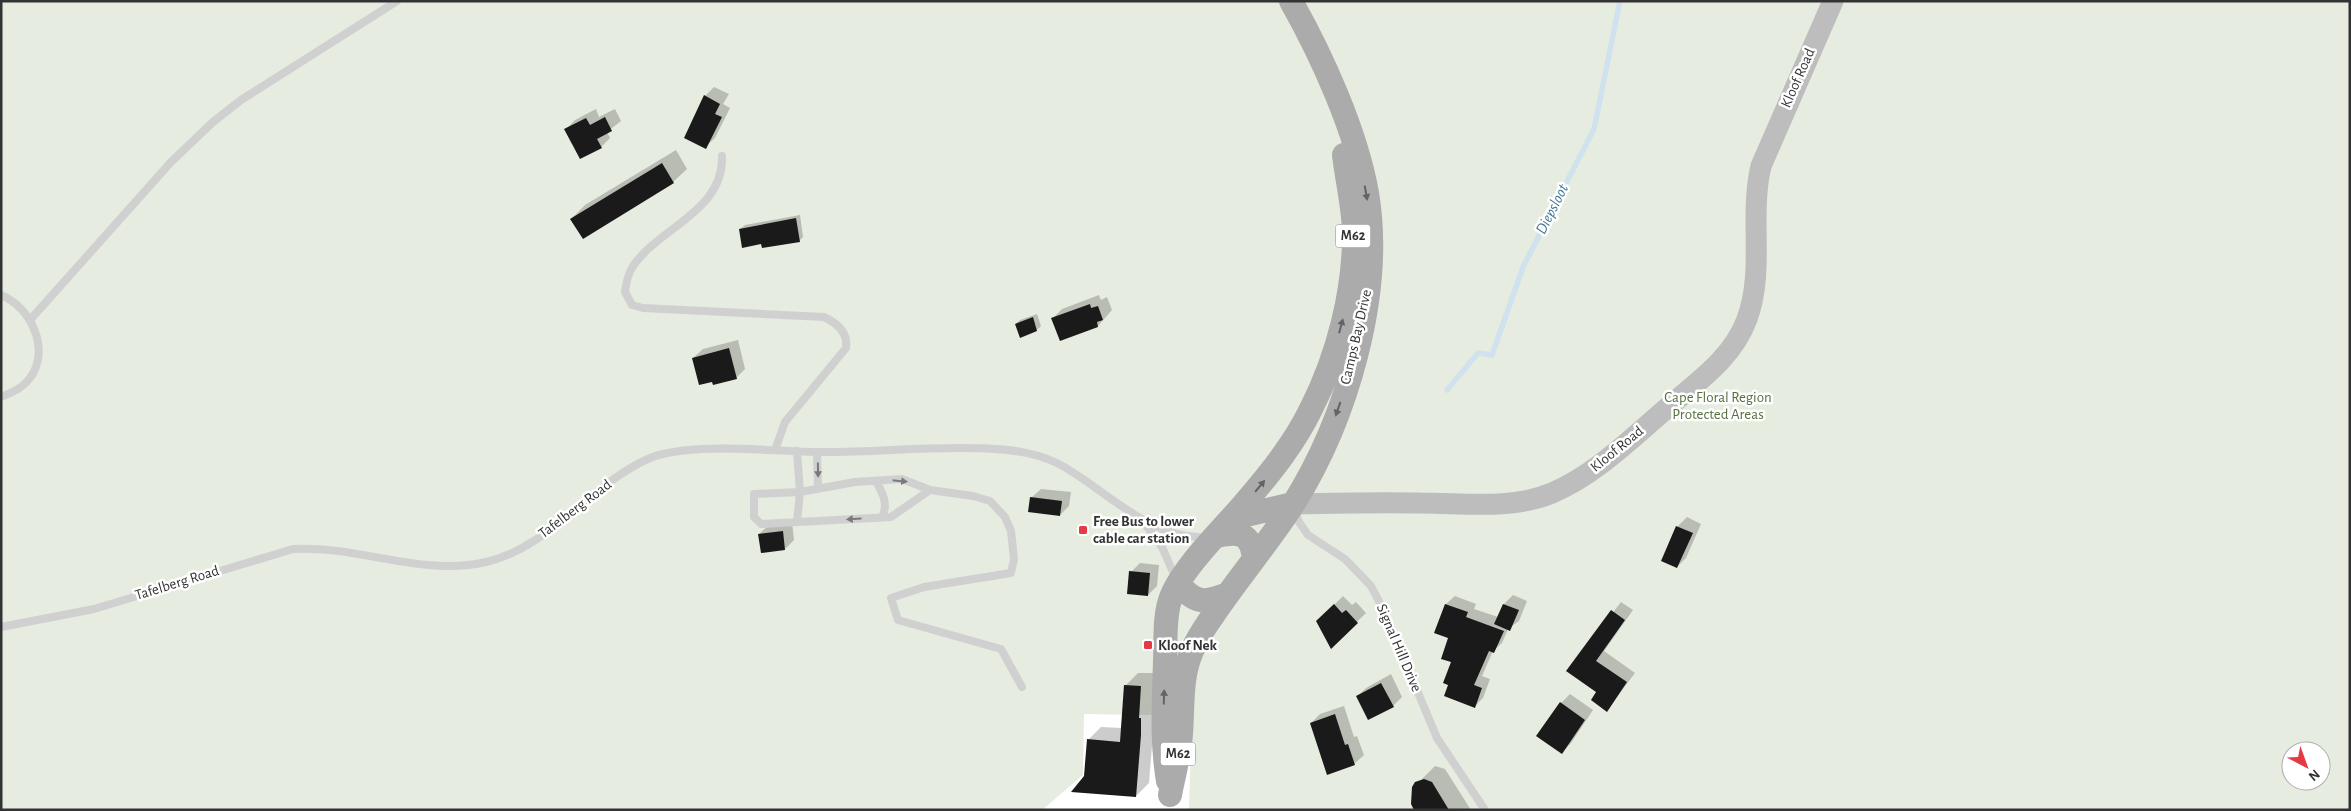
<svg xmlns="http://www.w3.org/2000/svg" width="2351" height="811" viewBox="0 0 2351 811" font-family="'Alegreya Sans',sans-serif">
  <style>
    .green { fill: #e6ecdf; fill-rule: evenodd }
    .shadow { fill: #0003 }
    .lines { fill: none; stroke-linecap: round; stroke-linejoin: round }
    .stream { stroke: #cfe2ee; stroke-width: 5.5 }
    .building { fill: #1a1a1a }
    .service { stroke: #d0d0d0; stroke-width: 8 }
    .secondary { stroke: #bdbdbd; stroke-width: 21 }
    .primary { stroke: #ababab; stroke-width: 24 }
    .oneway { fill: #636363 }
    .oneway2 { fill: #7a7a7a }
    .poi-dot { fill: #e63946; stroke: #fff; stroke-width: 2 }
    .labels { text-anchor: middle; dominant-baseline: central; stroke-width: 5; stroke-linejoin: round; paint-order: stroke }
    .shield { fill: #fff; stroke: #707070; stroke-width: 1 }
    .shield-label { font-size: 14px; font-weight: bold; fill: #333 }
    .street-label { font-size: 15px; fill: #333; stroke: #fff }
    .park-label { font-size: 15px; fill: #56703f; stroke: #fff }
    .poi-label { font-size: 15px; font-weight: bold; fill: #333; stroke: #fff; text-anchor: start }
    .water-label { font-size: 16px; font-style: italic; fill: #3f7597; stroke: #fff }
  </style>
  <rect width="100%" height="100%" fill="#fff"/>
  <!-- green -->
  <path class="green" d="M1 1H2350V810H1189L1192 712 1145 715 1084 714 1083 775 1042 810H1ZM2291 751H2321V781H2291Z"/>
  <!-- shadow -->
  <path class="shadow" d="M714 87 729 94 723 104 730 108 715 138 705 147V96Z
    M596 109 599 117 615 109 621 121 607 132 610 138 601 147 566 129 575 120Z
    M676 150 687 169 673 182 571 219 585 205Z
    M800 215 803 237 799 241 762 243 740 229 745 225Z
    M1099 295 1101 300 1107 297 1112 310 1098 326 1053 318 1062 309Z
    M1037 314 1041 326 1037 330 1020 336 1016 324 1020 320Z
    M738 340 745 369 736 378 693 358 703 349Z
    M1041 489 1071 492 1069 506 1060 515 1031 498Z
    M1687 517 1701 524 1686 558 1677 567 1663 560 1678 526Z
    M792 522 794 540 785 549 759 534 769 525Z
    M1140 563 1159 565 1157 586 1148 595 1131 572Z
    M1513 595 1527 601 1519 621 1508 629 1502 643 1493 651 1482 676 1490 679 1483 698 1475 706 1450 684 1452 661 1446 604 1455 596 1476 604 1474 609 1498 617 1504 604Z
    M1343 596 1352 605 1356 602 1366 613 1331 647 1318 621Z
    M1621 602 1633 610 1604 651 1635 673 1607 710 1598 692 1568 670Z
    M1138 673H1153L1154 721 1149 783 1136 796 1085 777 1088 740 1101 727 1122 728 1125 686Z
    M1391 674 1402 697 1393 706 1369 719 1357 697 1366 688Z
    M1570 694 1593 710 1571 743 1562 752 1561 703Z
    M1344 706 1354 737 1357 736 1364 755 1354 764 1311 723 1320 714Z
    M1435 766 1445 769 1471 810H1416L1413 788Z"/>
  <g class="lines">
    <!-- stream -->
    <path class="stream" d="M1447 390 1478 353 1492 355 1523 267 1594 129 1620 1"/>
  </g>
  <!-- building -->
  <path class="building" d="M704 95 720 104 715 114 722 117 706 149 684 138Z
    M605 117 612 131 597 139 602 148 580 159 564 129 586 118 590 125Z
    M662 163 674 183 583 239 570 219Z
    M796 218 800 242 762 248 761 244 742 248 739 229Z
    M1090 304 1091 308 1098 306 1103 320 1097 322 1098 327 1060 341 1051 318Z
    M1033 317 1037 331 1020 338 1015 324Z
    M729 348 737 379 713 385 712 382 699 385 692 358Z
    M1030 497 1062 501 1060 516 1028 512Z
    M1676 526 1693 533 1677 568 1661 561Z
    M783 531 785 550 761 553 758 534Z
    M1129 571 1150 573 1148 596 1127 594Z
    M1334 604 1342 613 1346 610 1358 623 1331 649 1316 621Z
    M1445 604 1468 612 1466 617 1504 631 1494 653 1489 651 1474 685 1482 688 1475 708 1444 696 1448 685 1443 683 1451 662 1441 659 1448 638 1434 633Z
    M1503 604 1519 610 1510 631 1494 624Z
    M1611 610 1625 620 1596 661 1627 682 1607 712 1591 700 1596 692 1566 671Z
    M1381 683 1394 707 1368 720 1356 696Z
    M1124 685 1141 686 1139 718H1141V735L1136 797 1071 792 1084 776 1087 739 1120 742Z
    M1560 702 1585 720 1562 754 1536 736Z
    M1335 714 1345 745 1348 744 1355 765 1327 775 1310 723Z
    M1424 779 1432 782 1449 810H1414L1411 804 1412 787 1415 782Z"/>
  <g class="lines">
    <!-- service -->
    <path class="service" d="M722 156C724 211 660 227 633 266 628 274 626 283 625 292L632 305 643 308 824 317C837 323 848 333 846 348L785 422 775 450
      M1 295C31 307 51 350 30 378 23 388 12 393 1 397
      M30 320 171 162 213 122 241 100 397 1
      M797 451 800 492 754 494V517L761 524 891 517 930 490
      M817 452 818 489
      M876 481C882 492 889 504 882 517
      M1295 511 1299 522 1308 535 1345 559 1371 586 1383 609 1437 738 1485 810
      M1142 520 1162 547 1176 579
      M797 522 800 492 855 482 902 479 930 490 973 496 990 501 1005 517 1011 531 1014 559 1011 573 924 587 891 598 898 620 1001 649 1022 687
      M1 627 94 609 293 549C357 545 423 577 486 562 551 547 590 484 650 458 689 442 771 451 815 452 875 453 935 445 995 449 1016 450 1038 454 1057 463 1104 487 1149 541 1207 537"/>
    <!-- secondary -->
    <path class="secondary" d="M1293 504C1336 503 1379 502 1421 503 1464 503 1512 510 1552 493 1595 475 1632 438 1667 408 1697 382 1733 358 1747 319 1765 270 1749 217 1761 166L1833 1"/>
    <!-- primary -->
    <path class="primary" d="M1233 518 1293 504
      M1217 536C1240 531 1251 533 1254 559
      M1178 584C1196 603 1203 604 1228 594
      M1168 781C1161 739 1164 703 1165 660 1166 641 1164 619 1170 600 1180 569 1226 526 1248 499 1272 471 1295 442 1311 409 1338 356 1355 290 1354 230 1353 205 1347 180 1344 155
      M1170 795C1173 778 1178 761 1180 744 1184 713 1179 680 1192 651 1197 638 1206 626 1214 614 1239 577 1268 543 1292 506 1346 421 1384 294 1367 193 1356 131 1322 56 1291 1"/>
  </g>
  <!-- one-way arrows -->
  <defs><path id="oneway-solid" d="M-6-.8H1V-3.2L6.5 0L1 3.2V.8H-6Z" transform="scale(1.25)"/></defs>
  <g class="oneway">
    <use href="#oneway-solid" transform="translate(1366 193) rotate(80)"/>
    <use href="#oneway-solid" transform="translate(1341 326) rotate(-75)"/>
    <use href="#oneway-solid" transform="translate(1338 409) rotate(109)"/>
    <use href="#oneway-solid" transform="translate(1260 486) rotate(-50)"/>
    <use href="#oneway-solid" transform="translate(1164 697) rotate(-88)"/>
  </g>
  <g class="oneway2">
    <use href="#oneway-solid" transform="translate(818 470) rotate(89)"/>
    <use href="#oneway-solid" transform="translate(900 481) rotate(6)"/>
    <use href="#oneway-solid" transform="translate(854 519) rotate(177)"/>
  </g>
  <!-- markers -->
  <g class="poi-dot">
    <rect x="1078" y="525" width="10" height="10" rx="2.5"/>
    <rect x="1143" y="640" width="10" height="10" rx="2.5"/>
  </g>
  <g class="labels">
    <!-- shield labels -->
    <g class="shield">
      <rect x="1335.5" y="224.5" width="35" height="23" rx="4"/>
      <rect x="1160.5" y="742.5" width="35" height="23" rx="4"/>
    </g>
    <g class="shield-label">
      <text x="1353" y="236">M62</text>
      <text x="1178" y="754">M62</text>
    </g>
    <!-- street labels -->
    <g class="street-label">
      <text transform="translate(1798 78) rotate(-66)">Kloof Road</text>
      <text transform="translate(1356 337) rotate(-77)">Camps Bay Drive</text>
      <text transform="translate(1617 449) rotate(-39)">Kloof Road</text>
      <text transform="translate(575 509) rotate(-37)">Tafelberg Road</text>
      <text transform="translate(177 583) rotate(-17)">Tafelberg Road</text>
      <text transform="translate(1399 648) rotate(67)">Signal Hill Drive</text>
    </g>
    <!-- park labels -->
    <g class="park-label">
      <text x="1718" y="397">Cape Floral Region<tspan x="1718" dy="17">Protected Areas</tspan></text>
    </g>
    <!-- poi labels -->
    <g class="poi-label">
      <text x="1093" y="521">Free Bus to lower<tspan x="1093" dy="17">cable car station</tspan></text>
      <text x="1158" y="645">Kloof Nek</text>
    </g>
    <!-- water labels -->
    <g class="water-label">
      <text transform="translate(1552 209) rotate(-63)">Diepsloot</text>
    </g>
  </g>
  <!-- border -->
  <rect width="2351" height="811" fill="none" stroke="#333333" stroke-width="5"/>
  <!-- north arrow -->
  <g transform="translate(2306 766) rotate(139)"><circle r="24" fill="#ffffff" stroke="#adadad"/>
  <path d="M0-4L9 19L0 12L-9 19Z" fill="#e63946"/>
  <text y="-8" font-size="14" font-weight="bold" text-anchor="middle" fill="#333333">N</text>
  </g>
</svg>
